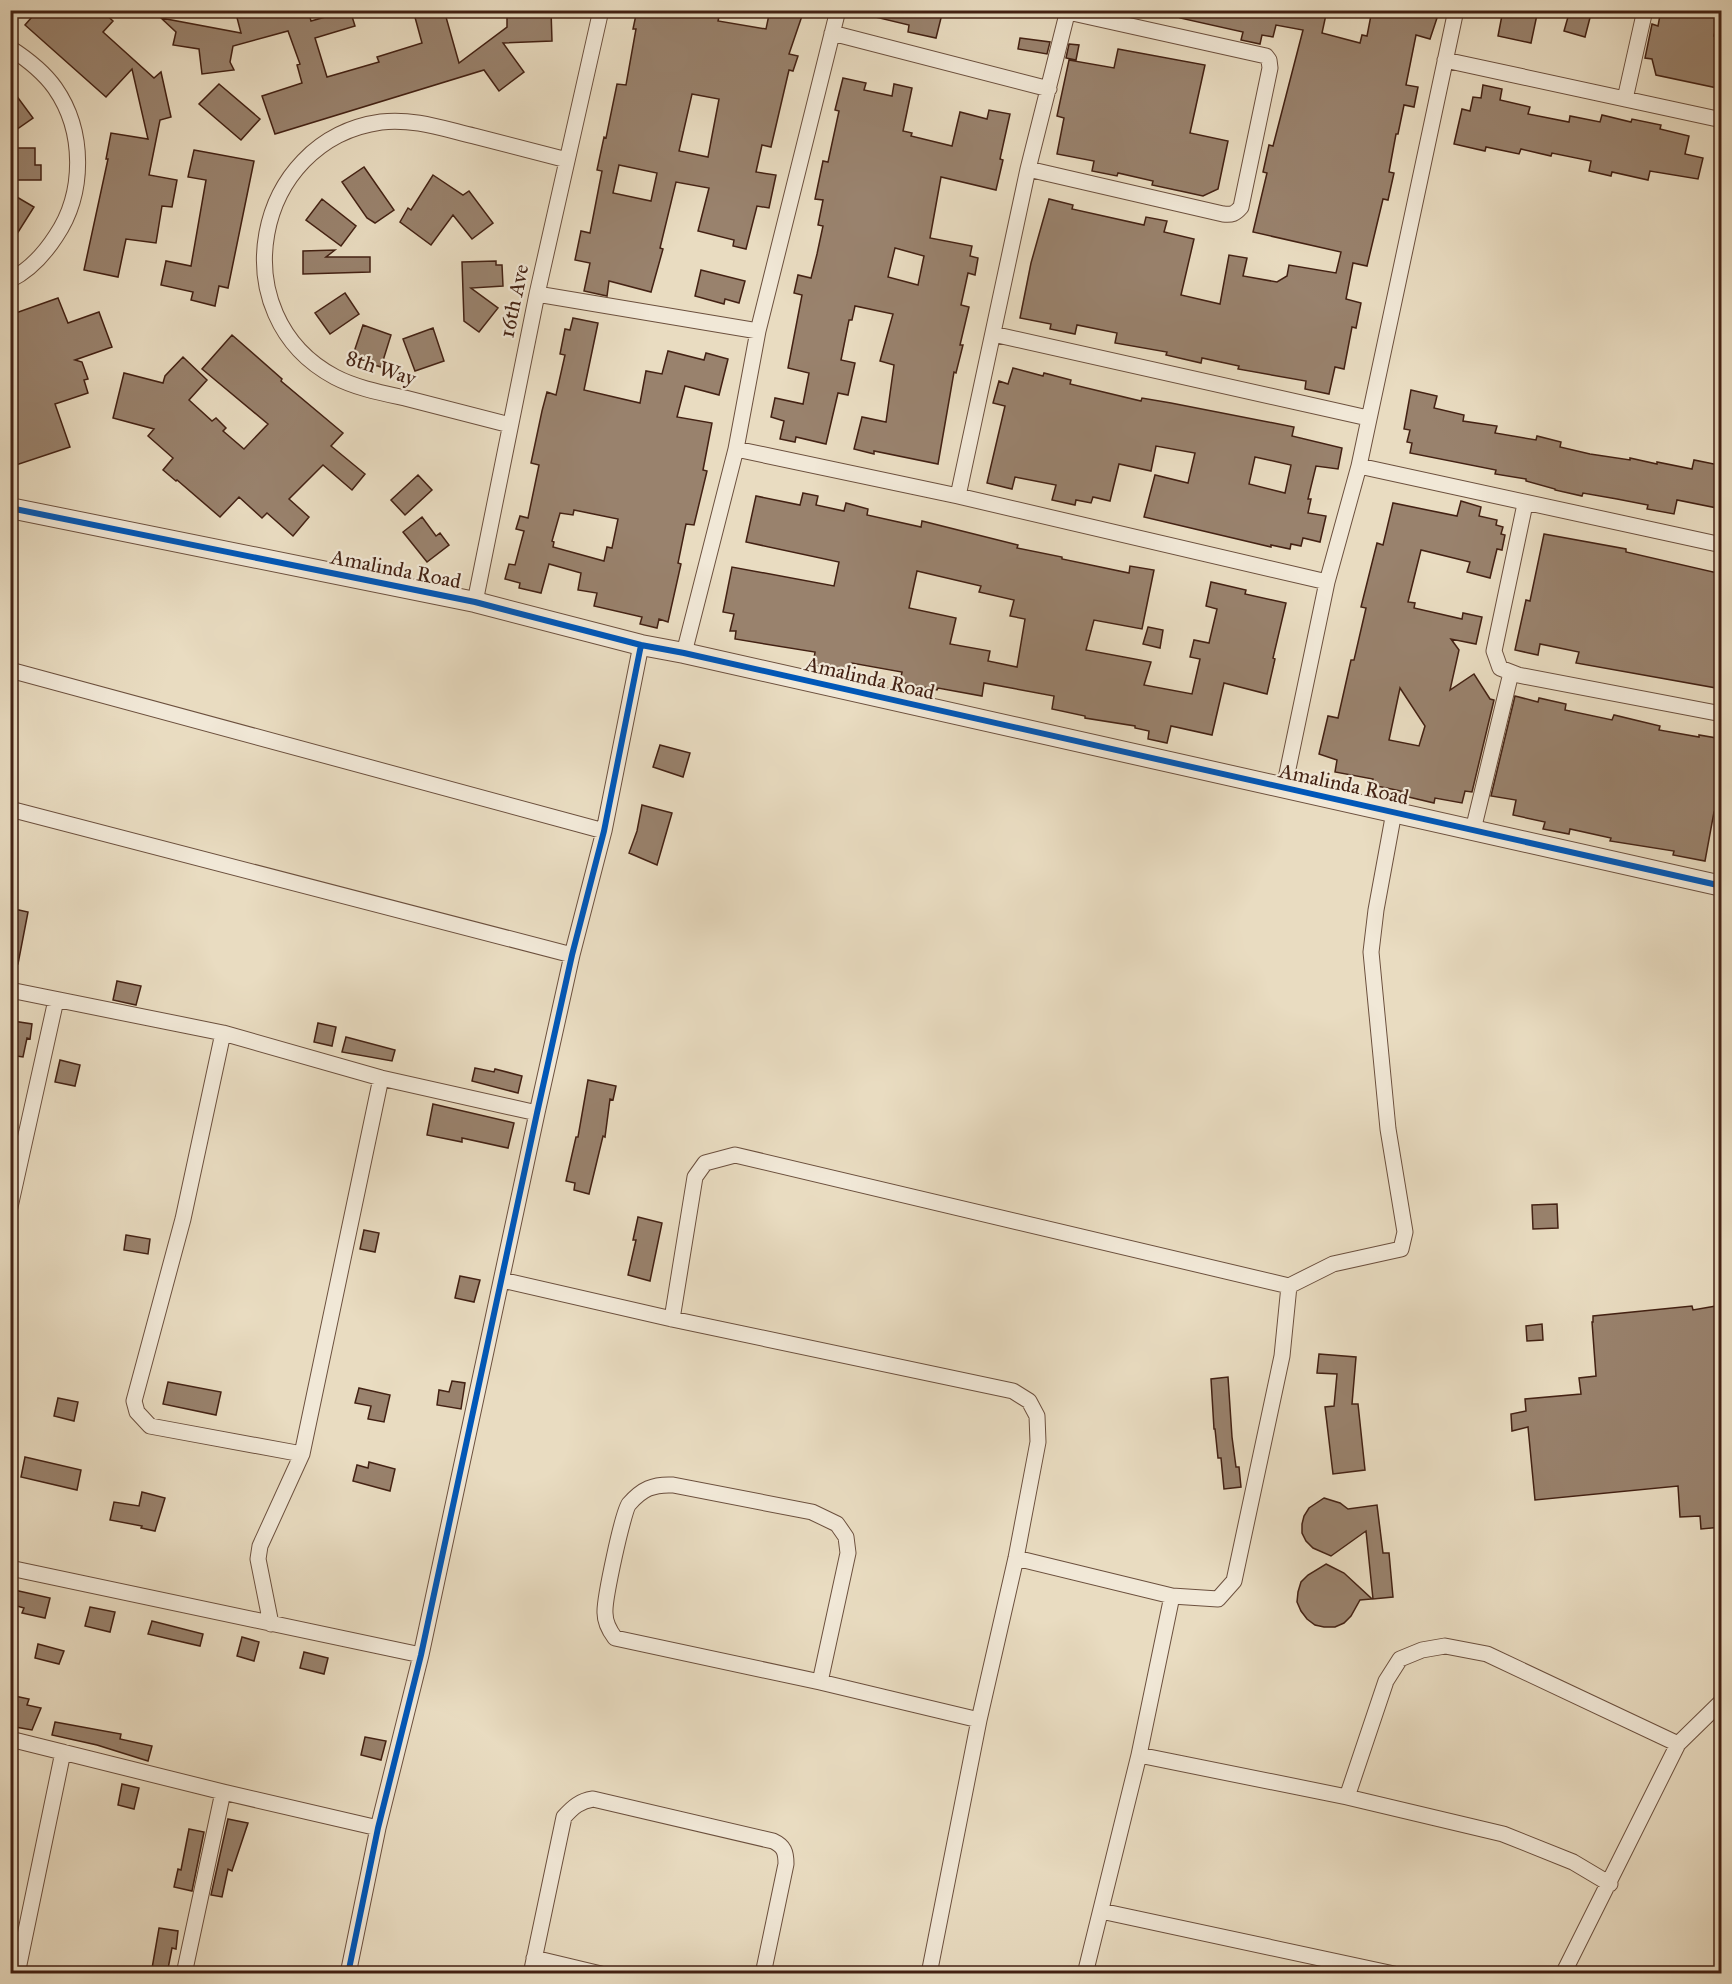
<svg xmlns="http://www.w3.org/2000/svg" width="1732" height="1984" viewBox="0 0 1732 1984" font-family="'IM FELL Great Primer',serif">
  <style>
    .building { fill: #99826d; stroke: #432113; stroke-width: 1.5; fill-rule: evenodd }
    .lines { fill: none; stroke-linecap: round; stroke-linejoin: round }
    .minor-casing { stroke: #6c503e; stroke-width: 17 }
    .tertiary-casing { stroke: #6c503e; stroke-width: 22 }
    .minor { stroke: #f1e8d7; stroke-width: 15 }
    .tertiary { stroke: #f1e8d7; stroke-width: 20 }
    .cycleway-casing { stroke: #f1e8d7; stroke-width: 10 }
    .cycleway { stroke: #0057b8; stroke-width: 6 }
    .labels { text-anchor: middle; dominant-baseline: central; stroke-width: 4.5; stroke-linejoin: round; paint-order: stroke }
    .street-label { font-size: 21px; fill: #432113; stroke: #f1e8d7 }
  </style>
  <rect width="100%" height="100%" fill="#e9dcc1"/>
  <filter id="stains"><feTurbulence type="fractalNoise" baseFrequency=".00333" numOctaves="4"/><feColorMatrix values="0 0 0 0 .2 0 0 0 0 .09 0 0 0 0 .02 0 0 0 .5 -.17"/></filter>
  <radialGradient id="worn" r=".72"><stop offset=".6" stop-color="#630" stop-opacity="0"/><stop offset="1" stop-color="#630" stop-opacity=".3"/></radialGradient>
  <!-- building -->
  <path class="building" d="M38 10H101L113 21 103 32 154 78 161 72 171 117 160 120 149 175 177 180 172 207 162 206 156 243 126 239 118 277 84 270 108 159H106L111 133 148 139 132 69 106 97 25 25Z
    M235 10H308L311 21 350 10 355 26 315 38 327 77 379 62 377 57 422 43 413 10H444L459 63 507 27V10H551L552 41 503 43 524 72 499 91 484 70 275 134 262 96 302 83 297 65 300 64 288 31 233 46 230 62 234 70 202 74 199 49 173 45 176 32 161 18 241 33Z
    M637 10H665L683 14V10H702L701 13 719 17 718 21 766 29 770 10H804L789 54 798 56 793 71 789 70 771 147 762 145 756 172 776 175 769 208 757 206 746 249 733 246 734 240 698 231 709 188 676 182 660 248 663 249 651 292 609 281 607 296 584 291 590 263 575 260 581 231 590 233 602 171 597 170 604 137 606 138 617 84 626 85 636 29H633ZM692 94 719 99 708 157 679 151ZM619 165 657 173 651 201 613 193Z
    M871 10H943L936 38 908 32 909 25 871 16Z
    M1180 10H1327L1322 33 1360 43 1362 35 1367 36 1372 10H1413L1437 18 1430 39 1416 35 1406 85 1418 87 1414 107 1404 105 1398 134H1396L1389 172 1394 173 1388 200 1383 199 1367 266 1353 263 1346 299 1361 303 1356 328 1352 327 1344 369 1335 367 1329 394 1305 389 1306 381 1238 369 1239 366 1202 358 1201 363 1166 355 1167 352 1115 343 1117 333 1077 325 1075 334 1050 329 1051 324 1020 318 1031 263 1049 199 1073 205 1072 209 1144 225 1146 217 1167 221 1164 232 1194 239 1181 295 1220 304 1229 255 1247 258 1243 276 1277 282 1287 276 1289 265 1336 273 1341 252 1253 232 1267 173 1263 172 1269 145 1273 146 1303 30 1276 25 1273 37 1262 35 1260 44 1241 40 1243 32 1180 18Z
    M1503 10H1538L1531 43 1498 36Z
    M1570 10H1592L1585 37 1564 31Z
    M1661 10H1720L1714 36 1722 38V89L1656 75 1652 59 1645 58 1652 24 1658 26Z
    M1020 38 1050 42 1047 54 1018 49Z
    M1069 44 1079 45 1076 60 1066 58Z
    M1118 49 1205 65 1190 133 1228 141 1218 189 1203 196 1185 192 1152 185 1153 181 1118 173 1117 176 1092 171 1094 161 1057 154 1064 118 1057 116 1069 60 1114 68Z
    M843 78 866 83 864 90 892 96 894 84 912 88 903 131 912 133 911 136 952 146 960 112 987 119 989 110 1010 114 1000 159 1003 160 996 190 941 177 930 238 972 246 970 256 978 258 975 275 968 273 961 305 969 307 960 345H963L956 373 954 372 938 464 874 451V454L854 449 862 417 886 422 894 365 880 361 893 314 855 306 852 320H849L841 360 855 363 848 395 838 393 826 444 796 437 795 442 780 439 784 421 771 417 775 398 803 404 809 373 788 368 802 295 794 293 798 275 811 278 817 254 823 226 818 225 823 200 815 199 823 161 828 162 839 111 835 110ZM895 248 924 256 918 285 888 277Z
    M219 84 260 119 241 140 199 104Z
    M1483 85 1502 89 1500 100 1530 107 1528 114 1569 122 1570 116 1600 122 1602 115 1631 122 1632 119 1661 125 1660 129 1689 136 1685 154 1703 158 1698 179 1650 171 1648 180 1612 172 1611 176 1589 171 1591 161 1552 153 1551 156 1521 149 1519 154 1486 147 1485 151 1454 144 1462 109 1470 111 1473 97 1481 98Z
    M10 87 33 118 10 134Z
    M10 148H35V165H41V180H10Z
    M194 150 254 161 228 288 219 286 215 306 191 300 193 292 161 285 166 261 191 266 206 180 188 177Z
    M364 167 394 210 375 223 367 218 342 182Z
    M433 175 463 195 469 191 493 223 472 239 453 215 431 245 400 222 408 208 411 210Z
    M10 193 34 207 10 245Z
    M322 199 356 226 341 246 306 220Z
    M335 250 326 257H370V272L303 274V251Z
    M496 261V265H502L503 286 471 288 498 308 479 332 464 321 462 262Z
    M701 270 745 281 739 303 725 299 724 304 695 296Z
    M345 293 359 314 330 334 315 313Z
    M58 298 68 323 99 312 112 347 75 360 82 362 88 379 84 380 88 393 55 404 70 447 10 467V372L17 371 10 354V315Z
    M573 318 598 323 584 390 640 403 646 371 662 374 668 351 704 360 706 353 728 359 719 395 685 386 677 417 712 423 703 470 707 471 694 525 686 524 678 563 681 564 668 622 659 619 657 628 640 624 642 617 594 606 597 593 578 590 581 573 549 564 541 593 519 588 520 583 505 579 509 564 515 565 524 531 516 529 520 516 528 518 539 465 531 463 542 411 547 392 556 395 565 355 560 354 565 329 570 330ZM574 510 618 519 612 548 607 547 604 561 553 547 554 542 552 541 560 513 573 515Z
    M363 325 391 335 381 367 352 358Z
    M433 328 444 361 415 371 403 339Z
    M232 335 282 379 281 381 343 433 331 446 365 474 352 490 323 465 289 499 309 517 293 536 267 513 262 518 239 497 220 517 177 480 176 481 163 470 173 458 148 436 154 429 113 418 124 373 163 383 165 376 183 357 207 380 189 400 212 421 216 418 226 428 223 431 244 449 268 424 202 369Z
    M1013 368 1043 376 1044 373 1071 380 1070 384 1141 401 1142 398 1171 403 1294 427 1292 436 1342 448 1338 469 1316 466 1308 499H1311L1308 513 1326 516 1320 542 1303 538 1301 546 1291 544 1290 549 1271 545V547L1144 517 1155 475 1188 483 1195 453 1156 446 1151 471 1119 464 1110 501 1093 497 1091 503 1076 500 1075 505 1052 500 1056 485 1015 477 1012 489 987 483 1005 406 993 403 999 381 1008 384ZM1255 457 1291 465 1285 493 1249 484Z
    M1411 390 1437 396 1434 408 1464 415 1463 421 1497 426 1495 433 1536 440 1537 436 1561 442 1560 447 1590 454 1630 460V458L1657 464V462L1692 469 1694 460 1719 465 1715 482 1722 483V509L1677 500 1674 514 1647 509 1648 505 1617 499 1583 493 1582 496 1555 490V489L1526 481V479L1495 474 1496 470 1410 453 1412 443 1407 442 1410 430 1404 429Z
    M418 475 432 490 405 515 391 500Z
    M803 493 818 496 816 505 844 511 846 503 868 509 867 515 921 527 922 521 1018 545 1017 548 1062 557V559L1129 573 1130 566 1154 570 1142 629 1094 620 1086 650 1151 662 1144 685 1192 694 1200 659 1190 657 1194 640 1209 643 1217 609 1206 606 1211 582 1246 590 1245 594 1286 603 1273 658 1275 659 1267 694 1224 683 1212 735 1171 726 1167 743 1148 739 1149 731 1135 728V726L1085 718V716L1052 709 1054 696 984 683 982 696 938 688 937 690 900 682 902 672 852 663 850 672 813 665 815 652 735 639 736 631H730L734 614 723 612 732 567 834 586 839 562 746 542 756 496 800 505ZM917 571 981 586 979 592 1014 600 1010 616 1025 619 1017 667 988 661 990 651 950 644 956 618 909 608Z
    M1461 501 1481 507 1479 516 1497 520 1496 525 1503 527 1501 534 1505 535 1502 550 1497 549 1490 578 1467 572 1470 562 1421 550 1408 602 1415 603 1414 608 1462 619 1463 613 1482 617 1476 644 1451 639 1459 650 1450 690 1474 674 1490 699 1494 700 1472 792 1465 791 1462 803 1435 798 1434 803 1400 795 1401 791 1372 785 1373 779 1335 772 1337 760 1319 754 1328 716 1338 718 1351 660H1354L1366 608 1361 607 1377 543 1383 545 1393 503 1457 516ZM1400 688 1425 726 1419 746 1389 740Z
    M422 517 436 536 440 533 449 545 427 562 403 532Z
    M1544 534 1626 549V552L1722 574V689L1576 663 1579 652 1540 644 1538 655 1515 650 1526 600 1530 601Z
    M1148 627 1163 630 1160 648 1143 644Z
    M1515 696 1538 702 1539 698 1566 704 1565 710 1612 720 1614 715 1660 726 1659 730 1699 737V735L1722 739V813L1714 812 1705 861 1673 855 1674 851 1610 841 1611 838 1570 829 1569 834 1543 829 1545 822 1513 815 1516 800 1491 796Z
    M660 745 690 753 683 777 653 767Z
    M642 805 672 813 657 865 629 853 637 831Z
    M10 908 28 912 18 964 10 963Z
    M117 981 141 986 136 1005 113 1000Z
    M13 1021 32 1024 30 1039 27 1038 23 1057 10 1055Z
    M318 1023 336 1027 332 1046 314 1042Z
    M346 1037 395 1050 392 1061 342 1052Z
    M60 1060 80 1065 75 1086 55 1082Z
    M475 1068 494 1072 495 1069 522 1076 518 1093 472 1081Z
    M588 1080 616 1086 613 1100 610 1099 605 1137 603 1136 589 1194 574 1190 575 1183 566 1181 576 1137H578Z
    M433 1104 514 1123 508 1148 462 1138V1142L427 1135Z
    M1557 1204 1558 1228 1533 1229 1532 1205Z
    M638 1217 662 1223 650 1281 628 1275 636 1240H633Z
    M364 1230 379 1233 375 1252 360 1249Z
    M126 1235 150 1239 148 1254 124 1250Z
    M460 1276 480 1280 474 1302 455 1298Z
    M1722 1305V1341H1720L1722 1363V1527L1701 1529 1700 1516 1680 1517 1678 1486 1535 1500 1528 1427 1512 1431 1511 1414 1526 1411 1525 1399 1581 1394 1579 1378 1596 1376 1592 1322H1593V1316L1692 1306 1693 1310Z
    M1542 1324 1543 1340 1527 1341 1526 1326Z
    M1319 1354 1356 1357 1352 1404H1358L1365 1470 1333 1474 1325 1407 1334 1406 1337 1374 1317 1373Z
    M1228 1377 1232 1437 1236 1467H1239L1241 1487 1224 1489 1221 1458H1218L1215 1429H1214L1211 1379Z
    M452 1381 465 1383 461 1409 437 1405 439 1390 449 1392Z
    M168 1382 221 1392 216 1415 163 1404Z
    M359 1388 390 1395 384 1422 368 1419 371 1406 355 1403Z
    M58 1398 78 1402 74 1421 54 1416Z
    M25 1457 81 1470 77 1490 21 1477Z
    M369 1462 395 1469 390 1491 353 1481 357 1465 368 1468Z
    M142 1492 165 1498 155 1531 141 1528 142 1526 110 1520 114 1502 139 1506Z
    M1324 1498 1340 1503 1348 1509 1377 1505 1383 1553H1389L1393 1597 1373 1599 1366 1531 1331 1556 1313 1548 1306 1541 1302 1533V1524L1304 1516 1309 1508Z
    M1326 1564 1344 1573 1372 1599 1360 1600 1351 1616 1344 1623 1335 1627H1324L1315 1625 1307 1619 1301 1611 1297 1602 1298 1592 1301 1582 1308 1575Z
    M10 1589 50 1598 45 1618 22 1613 24 1608 10 1604Z
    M90 1607 115 1612 110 1632 85 1626Z
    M152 1621 203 1634 200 1646 148 1634Z
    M242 1637 259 1642 254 1661 237 1656Z
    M38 1644 64 1651 59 1664 35 1658Z
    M304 1652 328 1658 324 1674 300 1668Z
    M10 1695 29 1699 27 1705 41 1708 32 1730 10 1726Z
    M55 1722 121 1734 120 1739 152 1746 148 1761 97 1745 52 1735Z
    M365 1737 386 1741 381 1760 361 1755Z
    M122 1784 139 1788 134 1809 118 1805Z
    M228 1819 248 1823 232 1871 228 1869 222 1897 211 1895Z
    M189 1829 204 1832 192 1891 174 1887 178 1869 181 1870Z
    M159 1928 178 1931 176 1949 172 1948 167 1974H151Z"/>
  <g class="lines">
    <defs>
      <path id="minor" d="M832 33 1049 89
        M10 48C27 59 43 71 55 88 85 131 85 193 56 236 45 253 30 270 10 280
        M1445 60 1722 120
        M1625 99 1645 10
        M1028 169 1223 214C1232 215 1235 214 1241 207L1270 68 1269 60 1266 56 1068 12
        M537 294 758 331
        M993 334 1368 418
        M510 425C475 416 440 407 405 398 382 393 356 388 335 377 220 316 253 140 381 122 413 118 444 129 474 136 505 144 536 152 567 160
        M736 449 958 496 1028 169 1068 10
        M1359 466 1722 545
        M958 496 1327 582
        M1525 504 1494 651 1500 668 1518 675 1722 714
        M475 602 537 294 601 10
        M684 653 736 449 758 331 838 10
        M10 670 604 831
        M1284 788 1327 582 1359 466 1456 10
        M10 809 572 955
        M1473 830 1511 673
        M10 990 223 1033 381 1078 537 1113
        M223 1033 183 1219 134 1401 137 1412 150 1426 302 1454
        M10 1207 56 1000
        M502 1280 672 1319 1013 1391 1029 1401 1037 1416 1038 1442 1016 1558 979 1720 929 1974
        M672 1319 695 1177 705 1163 735 1155 1289 1286
        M1016 1558 1172 1596 1218 1599 1234 1581 1282 1356 1289 1286 1333 1264 1401 1249 1405 1232 1388 1129 1371 952 1376 910 1394 812
        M10 1568 421 1655
        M271 1624 258 1559 260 1546 302 1454 381 1078
        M820 1682 848 1553 846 1537 837 1524 812 1512 673 1485C653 1484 642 1489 629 1504 623 1511 604 1600 605 1613 605 1622 609 1630 615 1638L820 1682 979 1720
        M10 1739 223 1792 378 1828
        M1139 1755 1347 1797 1503 1834 1573 1862 1610 1884
        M1347 1797 1386 1681 1400 1659 1422 1650 1445 1646 1487 1654 1678 1744
        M1101 1911 1394 1974
        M534 1958 601 1974
        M17 1974 63 1752
        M184 1974 223 1792
        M348 1974 378 1828 421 1655 537 1113 572 955 604 831 641 645
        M531 1974 564 1817C573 1807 580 1801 593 1799L773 1841C784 1846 786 1852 786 1864L763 1974
        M1085 1974 1139 1755 1172 1596
        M1563 1974 1678 1744 1722 1701"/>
      <path id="tertiary" d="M10 508 475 602 641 645 684 653 1722 886"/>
    </defs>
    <!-- minor casing -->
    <use href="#minor" class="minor-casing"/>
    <!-- tertiary casing -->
    <use href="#tertiary" class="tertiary-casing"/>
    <!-- minor -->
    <use href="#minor" class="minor"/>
    <!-- tertiary -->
    <use href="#tertiary" class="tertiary"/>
    <defs>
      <path id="cycleway" d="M10 508 475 602 641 645 684 653 1722 886
        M348 1974 378 1828 421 1655 537 1113 572 955 604 831 641 645"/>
    </defs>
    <!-- cycleway casing -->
    <use href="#cycleway" class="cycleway-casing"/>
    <!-- cycleway -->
    <use href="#cycleway" class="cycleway"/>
  </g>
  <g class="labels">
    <!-- street labels -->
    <g class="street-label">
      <text transform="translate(514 301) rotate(-78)">16th Ave</text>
      <text transform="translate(381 368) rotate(18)">8th Way</text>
      <text transform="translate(396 569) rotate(11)">Amalinda Road</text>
      <text transform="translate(870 678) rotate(13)">Amalinda Road</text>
      <text transform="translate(1344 784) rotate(12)">Amalinda Road</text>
    </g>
  </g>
  <!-- margin -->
  <rect width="1732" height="1984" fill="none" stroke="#e9dcc1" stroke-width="36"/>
  <rect x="12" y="12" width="1708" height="1960" fill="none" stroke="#432113" stroke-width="3"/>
  <rect x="18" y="18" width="1696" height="1948" fill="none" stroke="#432113" stroke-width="1.5"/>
  <rect width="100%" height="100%" filter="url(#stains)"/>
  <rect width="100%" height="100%" fill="url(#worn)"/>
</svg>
